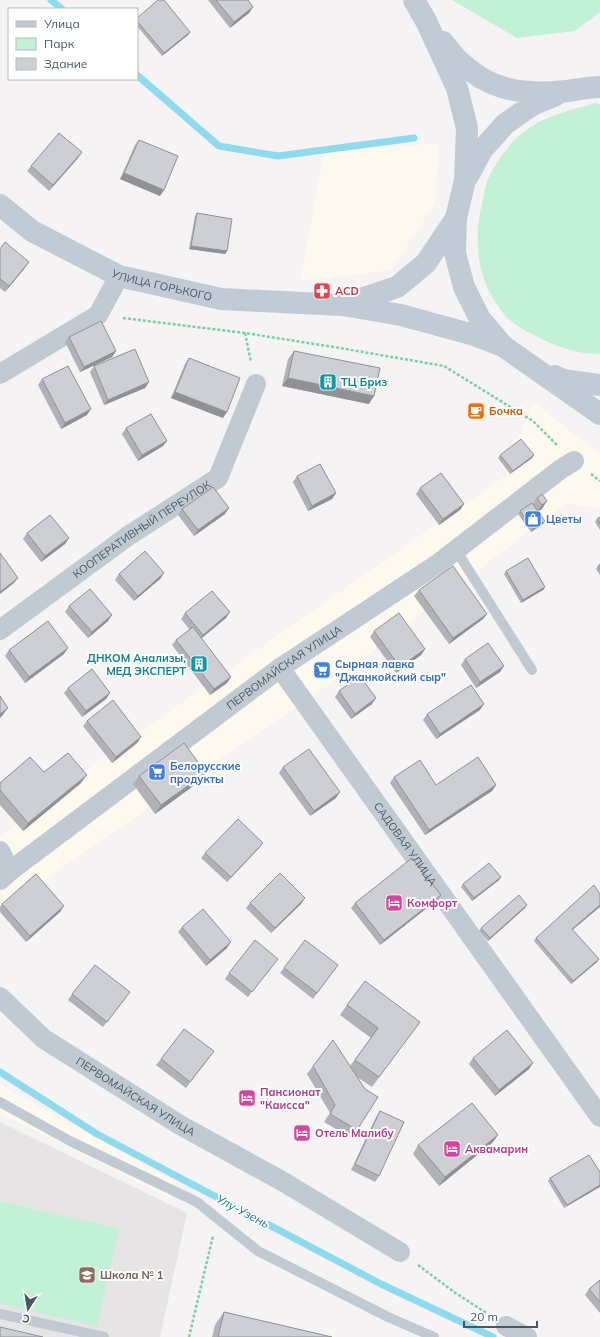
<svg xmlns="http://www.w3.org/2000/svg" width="600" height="1337" viewBox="0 0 600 1337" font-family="Mulish,sans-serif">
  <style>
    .commercial { fill: #fdf9ef }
    .education { fill: #e6e4e5 }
    .green { fill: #c3f1d5 }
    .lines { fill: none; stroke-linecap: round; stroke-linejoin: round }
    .stream { stroke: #90daee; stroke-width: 7 }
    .path { stroke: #7ad0a6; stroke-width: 2.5; stroke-dasharray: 3 2; stroke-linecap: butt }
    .service { stroke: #c1cad2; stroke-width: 10 }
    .minor { stroke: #c1cad2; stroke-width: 20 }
    .secondary { stroke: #c1cbd6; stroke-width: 22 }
    .wall { fill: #b0b2b7 }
    .shaded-wall { fill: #909195 }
    .building { fill: #cdcfd5; stroke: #909195 }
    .labels { text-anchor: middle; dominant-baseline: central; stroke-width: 4; stroke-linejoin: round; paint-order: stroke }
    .street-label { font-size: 11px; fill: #4a5661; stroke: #fff }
    .health-label { font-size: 11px; font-weight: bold; fill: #be3a42; stroke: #fff; text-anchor: start }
    .culture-label { font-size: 11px; font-weight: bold; fill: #0d838f; stroke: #fff; text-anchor: start }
    .food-label { font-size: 11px; font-weight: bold; fill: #c56008; stroke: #fff; text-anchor: start }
    .shop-label { font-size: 11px; font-weight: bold; fill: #366cbe; stroke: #fff; text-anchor: start }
    .hotel-label { font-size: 11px; font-weight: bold; fill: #b23c85; stroke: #fff; text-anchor: start }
    .education-label { font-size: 11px; font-weight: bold; fill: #785e54; stroke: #fff; text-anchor: start }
    .water-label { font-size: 12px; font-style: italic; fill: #0c7c9b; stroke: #fff }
  </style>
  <rect width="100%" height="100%" fill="#f5f3f3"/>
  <!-- commercial -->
  <path class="commercial" d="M439 143 435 203 391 270 300 281 324 152Z
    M534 403 600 454V508L565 504 327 686 53 874 0 918V838L50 795 508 474 495 457 518 439Z
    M0 1085 178 1183 170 1198 0 1113Z"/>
  <!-- education -->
  <path class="education" d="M0 1122 187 1213 160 1337H0Z"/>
  <!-- green -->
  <path class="green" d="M452 0H600V12L575 31 517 38Z
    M595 103 600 104V354C580 354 560 348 542 339 529 333 513 325 504 314 477 281 473 243 482 203 484 195 485 186 488 179 495 164 507 146 520 135 542 116 568 111 595 103Z
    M0 1201 119 1229 97 1326 0 1304Z"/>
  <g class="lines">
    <!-- stream -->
    <path class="stream" d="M51 0 62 9
      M137 75 219 146 278 156 414 138
      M0 1072 97 1134 381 1284 493 1337"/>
    <!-- path -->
    <path class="path" d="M123 318 245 333 340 348 444 366 533 421 558 446
      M245 333 251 362
      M591 474 600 481
      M418 1265 454 1292 488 1314
      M189 1337 213 1236"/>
    <!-- service -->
    <path class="service" d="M456 550 532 670
      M0 1102 70 1141 197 1202 258 1251 388 1317 434 1337
      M0 1314 104 1337"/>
    <!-- minor -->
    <g class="minor">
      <path d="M0 374 98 315 119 276"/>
      <path id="s1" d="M0 630 128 536 218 478 256 384"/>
      <path id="s2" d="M280 668 600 1117"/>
      <path d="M0 851 10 871"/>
      <path id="s3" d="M0 880 10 871 280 668 439 563 561 469 574 461"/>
      <path id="s4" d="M0 997 44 1039 180 1125 282 1181 400 1252"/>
      <path d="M506 1326 527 1337"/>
    </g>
    <!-- secondary -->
    <g class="secondary">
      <path d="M414 0 426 21 457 88 467 128 465 180 456 218 455 253 464 287 480 319 503 346 600 414"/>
      <path d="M443 42C448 48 453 55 459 61 468 69 478 77 489 82 511 93 542 94 567 91 578 90 588 87 600 87"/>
      <path d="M468 176 482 150 505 124 534 104 556 95"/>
      <path id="s5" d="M0 205 32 231 119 276 221 299 343 305 401 315 474 335 503 346"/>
      <path d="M346 304 397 287 426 263 456 218"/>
      <path d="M555 376 563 380 600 385"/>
    </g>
  </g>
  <!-- wall -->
  <path class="wall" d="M208 0H248L253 7 249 13 230 28Z
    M137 18 190 32 188 35 162 56 137 26Z
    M139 140 160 196 120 179 135 145Z
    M82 152 78 158 49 191 27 171 31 166Z
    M197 213 227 251 225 254 189 249 195 216Z
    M0 249 29 262 5 292 0 288Z
    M69 337 116 351 112 357 80 372 65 342Z
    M294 351 369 404 282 386 288 359Z
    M189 358 223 418 171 398 185 364Z
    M94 366 149 382 145 388 104 405 90 372Z
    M42 379 87 415 61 429 38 385Z
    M126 428 167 441 163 446 138 461 122 434Z
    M500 455H534L532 458 510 474 498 458Z
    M297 476 336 493 332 499 308 511 293 482Z
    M420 488 464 504 460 510 439 525 416 494Z
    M542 494V509L538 511 543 524 531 532 518 514 520 511 533 503 537 498Z
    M182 509 225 514 194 536 178 515Z
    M600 517V530L595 522 597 519Z
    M27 533 69 538 65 544 41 562 23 539Z
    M600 564V575L596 569 598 566Z
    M506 571 545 587 543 590 521 603 504 574Z
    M164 573 160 579 134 601 115 580 119 574Z
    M419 590 487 614 483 619 449 644 414 596Z
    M69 606 108 621 88 638 65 612Z
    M185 613 226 618 201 639 231 677 227 683 210 695 172 645 176 640 190 630 181 619Z
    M374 631 425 649 421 655 396 673 370 637Z
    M9 650 64 654 25 683 5 656Z
    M465 659 500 672 476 688 461 665Z
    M68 688 106 699 82 717 64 693Z
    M339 691 372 704 351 719 335 697Z
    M480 710 436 739 423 720 427 714Z
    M87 721 141 737 137 743 112 763 83 726Z
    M283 767 336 798 310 816 279 773Z
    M44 772 81 783 23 831 0 805V783Z
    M139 776 200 781 155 814 133 784Z
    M394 777 436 785H496L492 791 425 835 390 783Z
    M259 848 227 882 201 858 205 853Z
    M501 877 499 880 472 901 461 887 463 884Z
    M437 900 380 945 351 908 355 903Z
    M250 903 301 904 271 933 246 908Z
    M2 904 64 906 60 912 26 942 0 912V907Z
    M527 905 525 908 488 941 479 931 481 928Z
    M182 927 227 948 206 966 178 932Z
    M536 938 597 962 571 984 534 941Z
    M278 959 248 997 225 979 229 973Z
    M338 965 313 999 280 973 284 968Z
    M72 994 126 998 103 1027 68 1000Z
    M347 1005 420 1022 372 1087 357 1077V1130L351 1138 324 1122 330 1113 307 1074 313 1066H350L371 1038 340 1015Z
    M210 1057 186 1088 156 1065 161 1059Z
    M473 1058 529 1069 495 1096 469 1064Z
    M380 1111 379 1176 375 1182 351 1170 376 1117Z
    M498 1135 492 1143 439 1186 413 1154 418 1145Z
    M600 1172 564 1208 548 1181 550 1178Z
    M600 1280V1313L585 1295 589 1289Z
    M224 1312 332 1337H212L215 1325Z"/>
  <!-- shaded-wall -->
  <path class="shaded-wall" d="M253 7 249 13 230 28 234 22Z
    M190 32 188 35 162 56 164 53Z
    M82 152 78 158 49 191 53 185Z
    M124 173 164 190 160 196 120 179Z
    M191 246 227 251 225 254 189 249Z
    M29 262 25 268 5 292 9 286Z
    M116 351 112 357 80 372 84 367Z
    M288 378 374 396 369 404 282 386Z
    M149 382 145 388 104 405 108 400Z
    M175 392 227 412 223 418 171 398Z
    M91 409 87 415 61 429 65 423Z
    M167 441 163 446 138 461 142 455Z
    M534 455 532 458 510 474 513 471Z
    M336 493 332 499 308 511 312 506Z
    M547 501 542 509 536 513 542 505Z
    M464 504 460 510 439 525 443 519Z
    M229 508 225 514 194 536 198 530Z
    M545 521 543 524 531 532 533 529Z
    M69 538 65 544 41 562 45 556Z
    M164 573 160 579 134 601 138 596Z
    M18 578 14 583 0 594V592Z
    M545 587 543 590 521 603 523 600Z
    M230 612 226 618 199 640 203 635Z
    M487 614 483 619 449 644 453 638Z
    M112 615 108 621 88 638 92 632Z
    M68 648 64 654 25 683 29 677Z
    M425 649 421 655 396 673 400 667Z
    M504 666 500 672 476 688 480 682Z
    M231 677 227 683 210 695 214 689Z
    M110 693 106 699 82 717 86 711Z
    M376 698 372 704 351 719 355 714Z
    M484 704 480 710 436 739 440 734Z
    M8 708 2 716 0 718V714Z
    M141 737 137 743 112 763 116 757Z
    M206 773 200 781 155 814 161 805Z
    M87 775 81 783 23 831 28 823Z
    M496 785 492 791 425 835 429 830Z
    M340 792 336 798 310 816 314 811Z
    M263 843 259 848 227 882 231 877Z
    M501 877 499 880 472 901 474 898Z
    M441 895 437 900 380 945 384 940Z
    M305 898 301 904 271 933 275 928Z
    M527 905 525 908 488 941 490 938Z
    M600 905V907L570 932 572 929Z
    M64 906 60 912 26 942 30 936Z
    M231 942 227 948 206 966 210 960Z
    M599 959 597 962 571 984 573 981Z
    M533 1063 529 1069 495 1096 499 1090Z
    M498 1135 492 1143 439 1186 445 1177Z
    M600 1185V1187L564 1208 567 1205Z"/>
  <!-- building -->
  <path class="building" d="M158 0H164L190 32 164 53 137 21V18Z
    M216 0H248L253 7 234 22Z
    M59 133 82 152 53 185 31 166Z
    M139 140 178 156 164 190 124 173Z
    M197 213 232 219 227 251 191 246Z
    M5 242 29 262 9 286 0 279V249Z
    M101 321 116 351 84 367 69 337Z
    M135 349 149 382 108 400 94 366Z
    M294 351 380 368 374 396 288 378Z
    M189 358 240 378 227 412 175 392Z
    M68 366 91 409 65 423 42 379Z
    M151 414 167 441 142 455 126 428Z
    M521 439 534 455 513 471 500 455Z
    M320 464 336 493 312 506 297 476Z
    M441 473 464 504 443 519 420 488Z
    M213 487 229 508 198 530 182 509Z
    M542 494 547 501 542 505 537 498Z
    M532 503 545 521 533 529 520 511Z
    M50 515 69 538 45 556 27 533Z
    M600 517V524L597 519Z
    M145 551 164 573 138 596 119 574Z
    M0 553 18 578 0 592Z
    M528 558 545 587 523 600 506 571Z
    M600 564V569L598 566Z
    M453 566 487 614 453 638 419 590Z
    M90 589 112 615 92 632 69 606Z
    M212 591 230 612 203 635 185 613Z
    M399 613 425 649 400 667 374 631Z
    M48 621 68 648 29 677 9 650Z
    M193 627 231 677 214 689 176 640Z
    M488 643 504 666 480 682 465 659Z
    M92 669 110 693 86 711 68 688Z
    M360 676 376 698 355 714 339 691Z
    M471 685 484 704 440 734 427 714Z
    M0 696 8 708 0 714Z
    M113 700 141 737 116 757 87 721Z
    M184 743 206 773 161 805 139 776Z
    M309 749 340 792 314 811 283 767Z
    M68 753 87 775 28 823 0 790V783L30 757 44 772Z
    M478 757 496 785 429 830 394 777 420 760 436 785Z
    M238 819 263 843 231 877 205 853Z
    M412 858 441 895 384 940 355 903Z
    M489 863 501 877 474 898 463 884Z
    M280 873 305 898 275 928 250 903Z
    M36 874 64 906 30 936 2 904Z
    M594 885 600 894V905L572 929 599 959 573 981 536 938Z
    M519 895 527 905 490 938 481 928Z
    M203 909 231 942 210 960 182 927Z
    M255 940 278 959 252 992 229 973Z
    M305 940 338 965 317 993 284 968Z
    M95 965 130 992 107 1022 72 994Z
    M365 981 420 1022 379 1077 355 1060 378 1028 347 1005Z
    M184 1029 214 1051 190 1082 161 1059Z
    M507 1030 533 1063 499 1090 473 1058Z
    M333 1040 365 1089 378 1097 357 1130 330 1114 335 1105 313 1066Z
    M472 1103 498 1135 445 1177 418 1145Z
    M380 1111 404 1122 379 1176 355 1164Z
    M589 1155 600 1172V1185L567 1205 550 1178Z
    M600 1280V1302L589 1289Z
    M224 1312 332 1337H218Z
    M0 1327 43 1337H0Z"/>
  <!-- icons -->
  <defs>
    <symbol id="pharmacy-square" viewBox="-11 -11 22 22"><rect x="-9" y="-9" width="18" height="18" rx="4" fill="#e0444e" stroke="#fff"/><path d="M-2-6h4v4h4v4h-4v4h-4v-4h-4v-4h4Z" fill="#fff"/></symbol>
    <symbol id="building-square" viewBox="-11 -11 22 22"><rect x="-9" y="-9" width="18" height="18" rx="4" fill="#0f9aa8" stroke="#fff"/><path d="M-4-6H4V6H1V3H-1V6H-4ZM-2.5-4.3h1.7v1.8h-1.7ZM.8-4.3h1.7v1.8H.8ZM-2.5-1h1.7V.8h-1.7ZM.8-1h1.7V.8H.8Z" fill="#fff"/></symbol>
    <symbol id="cafe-square" viewBox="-11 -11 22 22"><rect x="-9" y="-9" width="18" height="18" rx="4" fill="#e8710a" stroke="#fff"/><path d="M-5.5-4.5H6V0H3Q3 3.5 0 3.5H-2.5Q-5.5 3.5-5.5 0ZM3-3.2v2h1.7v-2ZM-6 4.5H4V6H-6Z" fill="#fff"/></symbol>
    <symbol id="shop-square" viewBox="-11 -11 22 22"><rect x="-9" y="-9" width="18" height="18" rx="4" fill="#3f7fe0" stroke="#fff"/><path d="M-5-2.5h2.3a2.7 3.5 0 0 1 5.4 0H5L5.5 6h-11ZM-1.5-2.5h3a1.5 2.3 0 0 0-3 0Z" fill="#fff"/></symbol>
    <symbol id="supermarket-square" viewBox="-11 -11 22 22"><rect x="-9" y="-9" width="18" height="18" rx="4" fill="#3f7fe0" stroke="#fff"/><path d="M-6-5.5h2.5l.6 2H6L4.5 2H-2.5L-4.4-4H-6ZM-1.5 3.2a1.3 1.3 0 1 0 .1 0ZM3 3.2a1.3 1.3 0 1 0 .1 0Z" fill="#fff"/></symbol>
    <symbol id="hotel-square" viewBox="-11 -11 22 22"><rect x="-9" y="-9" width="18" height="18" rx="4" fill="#d1479c" stroke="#fff"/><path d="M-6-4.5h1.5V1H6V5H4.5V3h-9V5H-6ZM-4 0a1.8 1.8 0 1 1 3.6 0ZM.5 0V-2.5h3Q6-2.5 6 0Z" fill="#fff"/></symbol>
    <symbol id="school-square" viewBox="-11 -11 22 22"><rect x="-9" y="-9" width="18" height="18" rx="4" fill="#8d6e63" stroke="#fff"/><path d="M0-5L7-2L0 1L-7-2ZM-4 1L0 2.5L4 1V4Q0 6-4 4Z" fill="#fff"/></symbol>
  </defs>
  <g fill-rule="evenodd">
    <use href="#pharmacy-square" x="312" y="281" width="20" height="20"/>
    <use href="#building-square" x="318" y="372" width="20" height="20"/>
    <use href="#cafe-square" x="466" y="401" width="20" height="20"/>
    <use href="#shop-square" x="523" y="509" width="20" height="20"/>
    <use href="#building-square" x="189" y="654" width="20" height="20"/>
    <use href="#supermarket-square" x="312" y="660" width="20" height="20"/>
    <use href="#supermarket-square" x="147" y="762" width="20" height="20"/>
    <use href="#hotel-square" x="384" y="893" width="20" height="20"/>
    <use href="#hotel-square" x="237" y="1088" width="20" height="20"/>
    <use href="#hotel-square" x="292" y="1123" width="20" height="20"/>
    <use href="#hotel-square" x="442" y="1139" width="20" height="20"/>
    <use href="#school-square" x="77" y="1265" width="20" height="20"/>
  </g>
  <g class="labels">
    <!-- street labels -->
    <g class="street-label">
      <text stroke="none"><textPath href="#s5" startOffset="183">УЛИЦА ГОРЬКОГО</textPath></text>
      <text stroke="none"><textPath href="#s1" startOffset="174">КООПЕРАТИВНЫЙ ПЕРЕУЛОК</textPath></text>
      <text stroke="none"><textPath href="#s3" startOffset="355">ПЕРВОМАЙСКАЯ УЛИЦА</textPath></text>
      <text stroke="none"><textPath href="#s2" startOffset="216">САДОВАЯ УЛИЦА</textPath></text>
      <text stroke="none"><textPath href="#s4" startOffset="169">ПЕРВОМАЙСКАЯ УЛИЦА</textPath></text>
    </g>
    <!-- health labels -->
    <g class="health-label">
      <text x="335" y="291">ACD</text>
    </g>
    <!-- culture labels -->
    <g class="culture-label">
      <text x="341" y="382">ТЦ Бриз</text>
      <text x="186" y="658" text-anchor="end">ДНКОМ Анализы,<tspan x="186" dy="13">МЕД ЭКСПЕРТ</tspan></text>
    </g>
    <!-- food labels -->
    <g class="food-label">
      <text x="489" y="411">Бочка</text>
    </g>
    <!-- shop labels -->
    <g class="shop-label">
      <text x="546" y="519">Цветы</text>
      <text x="335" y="664">Сырная лавка<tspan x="335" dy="13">"Джанкойский сыр"</tspan></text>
      <text x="170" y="766">Белорусские<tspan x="170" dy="13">продукты</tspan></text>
    </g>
    <!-- hotel labels -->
    <g class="hotel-label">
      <text x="407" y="903">Комфорт</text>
      <text x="260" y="1092">Пансионат<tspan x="260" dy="13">"Каисса"</tspan></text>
      <text x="315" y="1133">Отель Малибу</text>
      <text x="465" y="1149">Аквамарин</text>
    </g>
    <!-- education labels -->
    <g class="education-label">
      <text x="100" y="1275">Школа № 1</text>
    </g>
    <!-- water labels -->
    <g class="water-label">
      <text transform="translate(243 1211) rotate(28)">Улу-Узень</text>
    </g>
  </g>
  <!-- legend -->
  <rect x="8" y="8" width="130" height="72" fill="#ffffff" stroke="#b7bbc0"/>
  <rect x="16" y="21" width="20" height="6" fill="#c1cbd6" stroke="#b7bbc0"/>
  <text x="44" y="28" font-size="12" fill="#4a5661">Улица</text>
  <rect x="16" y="38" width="20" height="12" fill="#c3f1d5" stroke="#b7bbc0"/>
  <text x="44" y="48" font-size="12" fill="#4a5661">Парк</text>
  <rect x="16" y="58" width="20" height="12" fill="#cdcfd5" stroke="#b7bbc0"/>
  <text x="44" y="68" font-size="12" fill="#4a5661">Здание</text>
  <!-- north arrow -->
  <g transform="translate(28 1309) rotate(192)" stroke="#ffffff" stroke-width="3" paint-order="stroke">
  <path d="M0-3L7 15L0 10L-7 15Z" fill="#4a5661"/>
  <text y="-6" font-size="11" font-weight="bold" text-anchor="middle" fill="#4a5661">С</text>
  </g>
  <!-- scale -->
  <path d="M464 1321v6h73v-6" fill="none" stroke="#4a5661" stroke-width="2"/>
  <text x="470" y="1321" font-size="12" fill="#4a5661" stroke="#ffffff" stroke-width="3" paint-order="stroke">20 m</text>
</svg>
